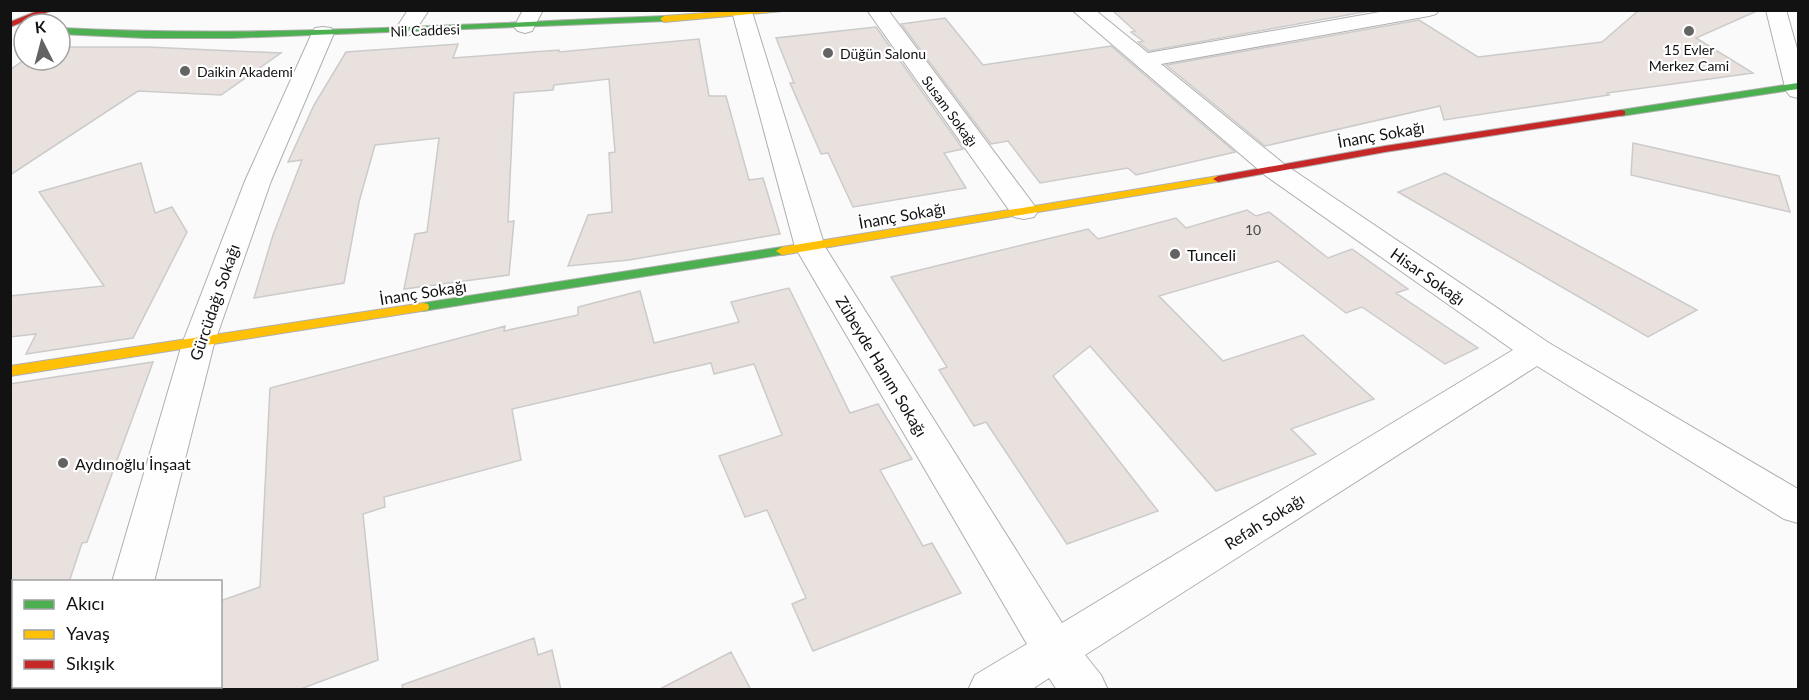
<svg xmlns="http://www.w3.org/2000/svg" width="1809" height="700" viewBox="0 0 1809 700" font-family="Lato,sans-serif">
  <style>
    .building { fill: #e9e1dd; stroke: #cbcbcb; stroke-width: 1.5 }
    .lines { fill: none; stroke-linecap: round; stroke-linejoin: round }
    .street-casing { stroke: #afafaf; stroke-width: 2 }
    .fast-casing { stroke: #afafaf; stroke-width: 2 }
    .slow-casing { stroke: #afafaf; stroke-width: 2 }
    .jam-casing { stroke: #afafaf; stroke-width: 2 }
    .street { fill: #fefefe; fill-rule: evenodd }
    .fast { fill: #4caf50; fill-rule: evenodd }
    .slow { fill: #ffc107; fill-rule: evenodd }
    .jam { fill: #c62828; fill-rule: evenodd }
    .poi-dot { fill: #636364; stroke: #fff; stroke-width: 2 }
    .labels { text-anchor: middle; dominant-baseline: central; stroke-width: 4.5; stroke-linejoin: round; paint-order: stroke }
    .far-street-label { font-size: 14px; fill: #121212; stroke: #fff }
    .far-poi-label { font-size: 14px; fill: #121212; stroke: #fff; text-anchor: start }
    .number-label { font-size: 14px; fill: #494746 }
    .street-label { font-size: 16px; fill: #121212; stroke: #fff }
    .poi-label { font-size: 16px; fill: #121212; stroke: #fff; text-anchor: start }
  </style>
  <rect width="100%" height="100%" fill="#fafafb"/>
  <!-- building -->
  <path class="building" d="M1112 10H1375L1149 51 1138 42 1143 41 1131 32 1135 31Z
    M1639 10H1759L1696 38 1753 73 1607 93 1609 95 1444 120 1440 106 1265 146 1166 65 1419 20 1478 57 1602 42Z
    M945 18 983 65 1111 46 1235 152 1136 175 1128 168 1040 183 1008 141 991 144 901 24Z
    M876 27 963 149 944 153 966 188 853 207 828 153 821 154 790 83H794L776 38Z
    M699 39 709 96H726L749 180 763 178 780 234 629 260 568 266 588 215 612 212 609 153 615 152 609 79 554 85 553 90 514 93 508 222 514 221 509 275 404 289 415 234 427 232 439 138 375 145 359 202 344 283 254 298 273 235 302 160 288 162 314 105 346 52 458 44 453 58 559 50V52Z
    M60 47H147L281 53 221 95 138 91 10 175V70L24 60H60Z
    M1633 143 1779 176 1790 212 1631 175Z
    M141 163 155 213 172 207 187 232 133 338 26 354 36 334 10 337V296L104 286 39 192Z
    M1445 173 1697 310 1648 337 1398 192Z
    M1247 210 1256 216 1269 212 1328 258 1352 249 1408 289 1396 293 1478 348 1445 364 1362 307 1346 313 1278 261 1159 296 1223 361 1303 335 1374 399 1291 429 1316 454 1216 491 1090 346 1053 376 1158 511 1067 544 986 422 974 426 939 370 947 367 891 277 1088 229 1098 239 1176 218 1186 228Z
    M789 288 850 413 878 404 912 459 880 470 923 546 932 543 961 593 813 651 792 604 806 598 767 510 745 517 719 456 782 435 754 364 714 374 711 363 512 409 521 460 384 497 385 507 363 514 378 660 298 690H220V601L260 587 270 388 505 326 504 331 578 315V307L640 291 654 343 739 322 731 302Z
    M153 362 87 542 82 543 69 582H10V384Z
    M534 638 538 655 552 650 561 690H403L402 685Z
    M731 652 751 690H658Z"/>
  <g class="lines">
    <defs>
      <path id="street" d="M408 10H429L413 34 406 36 399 34 395 30Z
        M523 10H543L532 31 525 33 518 31 514 27Z
        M750 10 753 15 825 247 1062 623 1513 350 1266 176 1072 10H1095L1148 53 1391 10H1439L1436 14 1429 16 1161 64 1284 164 1549 343 1798 489V523L1784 519 1537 366 1085 655 1101 675 1108 690H1057L1049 678 1031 690H968L975 675 1027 644 795 247 733 15 736 11Z
        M867 10H888L1034 205 1038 211 1034 217 1024 219 1014 217Z
        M1766 10H1786L1798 52V98L1790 96 1786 91Z
        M323 27 331 28 334 33 271 181 214 344 154 582H112L182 344 245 181 312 33 315 28Z
        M85 686H131L130 690H84Z"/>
      <path id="fast" d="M664 16 667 17V21L232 38H146L60 34V28C261 38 463 24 664 16Z
        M1798 83V89L1621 116 1616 113 1621 110Z
        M782 247 786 248 788 251 786 254 423 311 417 307 423 303Z"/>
      <path id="slow" d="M747 10H793L664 22 660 19 664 16Z
        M1218 176 1223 179 1222 181 782 255 776 251 782 247Z
        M423 303 428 304 429 307 428 310 10 376V366Z"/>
      <path id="jam" d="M40 10H53L10 27V22Z
        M1621 110 1625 111V115L1385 152 1218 182 1213 179 1218 176 1385 146Z"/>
    </defs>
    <!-- street casing -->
    <use href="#street" class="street-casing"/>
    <!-- fast casing -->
    <use href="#fast" class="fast-casing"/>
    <!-- slow casing -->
    <use href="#slow" class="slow-casing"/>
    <!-- jam casing -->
    <use href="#jam" class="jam-casing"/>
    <!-- street -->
    <use href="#street" class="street"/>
    <!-- fast -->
    <use href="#fast" class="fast"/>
    <!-- slow -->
    <use href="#slow" class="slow"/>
    <!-- jam -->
    <use href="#jam" class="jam"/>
  </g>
  <!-- markers -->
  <g class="poi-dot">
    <circle cx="1689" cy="31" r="6"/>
    <circle cx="828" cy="53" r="6"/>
    <circle cx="185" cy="71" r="6"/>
    <circle cx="1175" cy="254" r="6"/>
    <circle cx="63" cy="463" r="6"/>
  </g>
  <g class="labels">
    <!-- far-street labels -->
    <g class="far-street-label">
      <text transform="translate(425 30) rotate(-2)">Nil Caddesi</text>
      <text transform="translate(950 111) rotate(54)">Susam Sokağı</text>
    </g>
    <!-- far-poi labels -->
    <g class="far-poi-label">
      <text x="1689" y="49" text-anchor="middle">15 Evler<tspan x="1689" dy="16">Merkez Cami</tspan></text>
      <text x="840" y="53">Düğün Salonu</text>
      <text x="197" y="71">Daikin Akademi</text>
    </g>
    <!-- number labels -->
    <g class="number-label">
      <text x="1253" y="229">10</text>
    </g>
    <!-- street labels -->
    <g class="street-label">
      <text transform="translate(1381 134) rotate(-10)">İnanç Sokağı</text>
      <text transform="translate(902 215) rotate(-10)">İnanç Sokağı</text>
      <text transform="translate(1428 276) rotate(35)">Hisar Sokağı</text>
      <text transform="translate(423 292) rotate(-9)">İnanç Sokağı</text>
      <text transform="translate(214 302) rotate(-71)">Gürcüdağı Sokağı</text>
      <text transform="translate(882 366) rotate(59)">Zübeyde Hanım Sokağı</text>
      <text transform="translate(1264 521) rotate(-32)">Refah Sokağı</text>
    </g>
    <!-- poi labels -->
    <g class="poi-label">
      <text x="1187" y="254">Tunceli</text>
      <text x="75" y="463">Aydınoğlu İnşaat</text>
    </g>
  </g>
  <!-- border -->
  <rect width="1809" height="700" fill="none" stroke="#121212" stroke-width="24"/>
  <!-- legend -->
  <rect x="12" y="580" width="210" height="108" fill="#ffffff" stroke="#a0a0a0" stroke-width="1.5"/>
  <rect x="24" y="600" width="30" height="9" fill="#4caf50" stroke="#a0a0a0" stroke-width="1.5"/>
  <text x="66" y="610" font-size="18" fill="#121212">Akıcı</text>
  <rect x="24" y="630" width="30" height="9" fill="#ffc107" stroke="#a0a0a0" stroke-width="1.5"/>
  <text x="66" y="640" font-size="18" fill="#121212">Yavaş</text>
  <rect x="24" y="660" width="30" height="9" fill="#c62828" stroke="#a0a0a0" stroke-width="1.5"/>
  <text x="66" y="670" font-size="18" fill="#121212">Sıkışık</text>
  <!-- north arrow -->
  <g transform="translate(42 42) rotate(354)"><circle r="28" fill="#ffffff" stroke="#a0a0a0" stroke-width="1.5"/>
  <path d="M0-4.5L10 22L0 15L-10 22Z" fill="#636364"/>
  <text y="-9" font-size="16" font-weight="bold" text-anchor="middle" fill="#121212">K</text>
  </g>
</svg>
